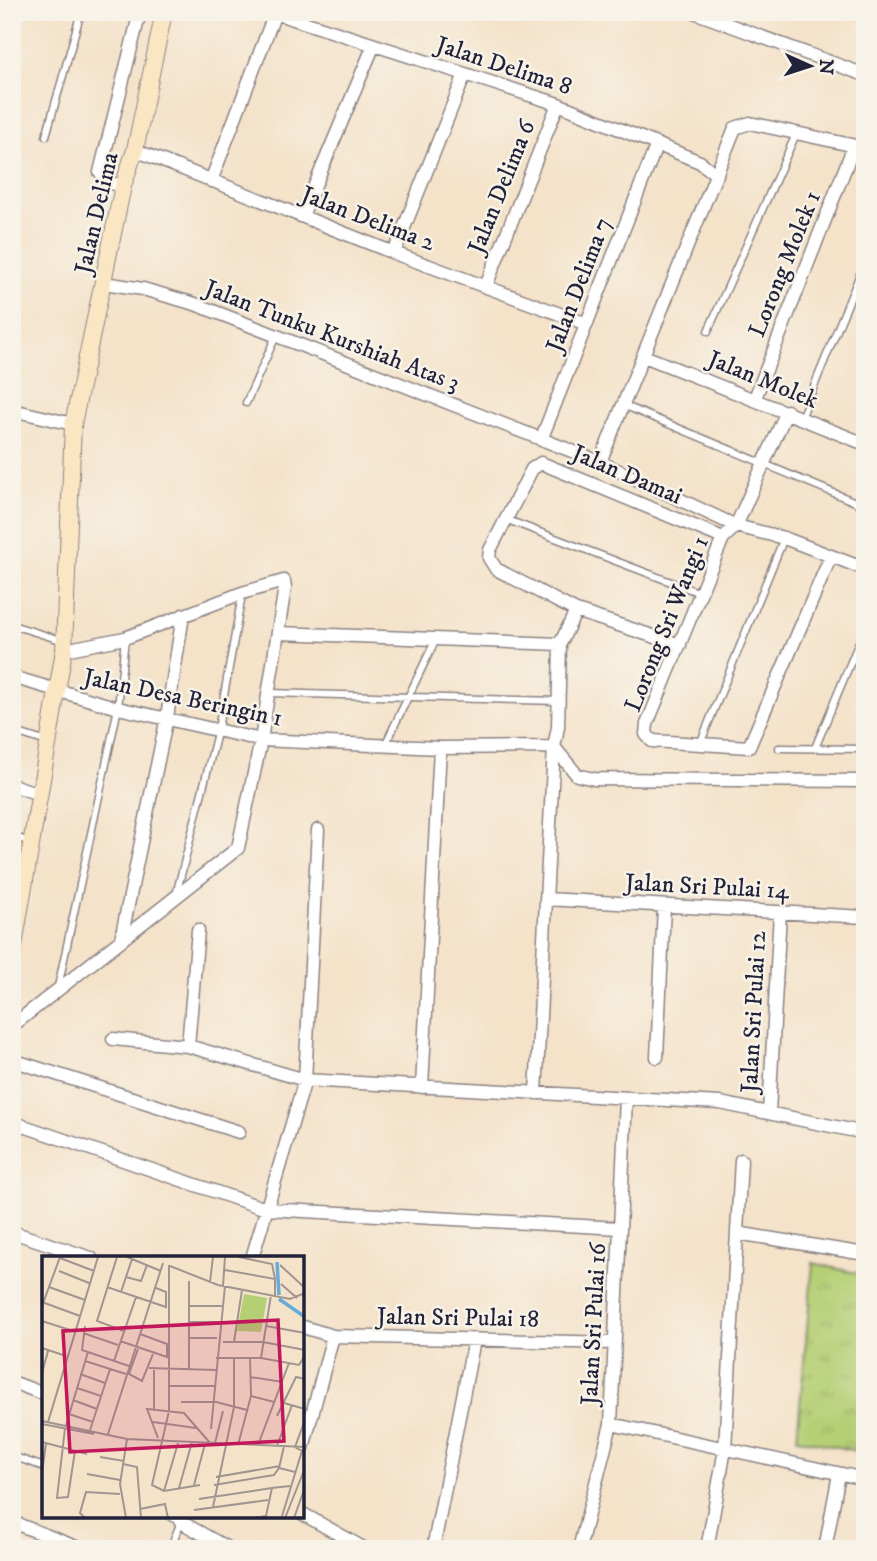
<svg xmlns="http://www.w3.org/2000/svg" width="877" height="1561" viewBox="0 0 877 1561" font-family="'IM FELL DW Pica',serif">
  <style>
    .grass { fill: url(#grass-tufts); stroke: #6c7858; stroke-width: 2 }
    .lines { fill: none; stroke-linecap: round; stroke-linejoin: round }
    .lane-casing { stroke: #8b8282; stroke-width: 9 }
    .street-casing { stroke: #8b8282; stroke-width: 15 }
    .secondary-casing { stroke: #8b8282; stroke-width: 18 }
    .lane { stroke: #fff; stroke-width: 6 }
    .street { stroke: #fff; stroke-width: 12 }
    .secondary { stroke: #fbe6c4; stroke-width: 16 }
    .labels { text-anchor: middle; dominant-baseline: central; stroke-width: 5; stroke-linejoin: round; paint-order: stroke }
    .street-label { font-size: 24px; fill: #22223b; stroke: #f7f3e8 }
    .inset-river { fill: none; stroke: #66abdc; stroke-width: 3.5 }
    .inset-road { fill: none; stroke: #a09590; stroke-width: 2 }
    .view { fill: #c2185b; fill-opacity: 0.15; stroke: #c2185b; stroke-width: 3.5 }
    .inset-edge { fill: none; stroke: #22223b; stroke-width: 3.5 }
  </style>
  <defs>
    <pattern id="grass-tufts" width="24" height="20" patternUnits="userSpaceOnUse" patternTransform="scale(1.75)"><rect width="24" height="20" fill="#b5cf75"/><path d="M3 7l-1-3M5 7V3M7 7l1-3M15 17l-1-3M17 17v-4M19 17l1-3" fill="none" stroke="#9bb166"/></pattern>
  </defs>
  <rect width="100%" height="100%" fill="#f7f3e8"/>
  <filter id="ink" filterUnits="userSpaceOnUse"><feTurbulence type="fractalNoise" baseFrequency=".0143" numOctaves="2"/><feDisplacementMap in="SourceGraphic" scale="14" xChannelSelector="R" yChannelSelector="G"/><feConvolveMatrix kernelMatrix="1 2 1 2 8 2 1 2 1" color-interpolation-filters="sRGB"/></filter>
  <filter id="wash" filterUnits="userSpaceOnUse"><feTurbulence type="fractalNoise" baseFrequency=".00686" numOctaves="4" result="noise"/><feDisplacementMap in="SourceGraphic" scale="28" xChannelSelector="R" yChannelSelector="G"/><feGaussianBlur stdDeviation="1.57" result="paint"/><feColorMatrix in="noise" values="0 0 0 0 0 0 0 0 0 0 0 0 0 0 0 0 0 1.4 0 .05"/><feComposite in="paint" operator="in"/></filter>
  <g filter="url(#wash)">
    <rect width="100%" height="100%" fill="#f4e2c9"/>
    <!-- grass -->
    <path class="grass" d="M813 1263 865 1275V1453L797 1438Z"/>
  </g>
  <g filter="url(#ink)">
    <g class="lines">
      <defs>
        <path id="lane" d="M46 136 81 12
          M708 331 797 132
          M246 403 276 336
          M623 405 865 506
          M801 418 865 262
          M505 519 700 593
          M12 625 64 641
          M269 693 558 701
          M12 731 47 742
          M700 744 784 538
          M385 745 436 639
          M779 748 865 749
          M815 748 865 628
          M12 836 30 842
          M176 895 218 729 242 595
          M58 987 118 708 125 638
          M12 1456 44 1467
          M170 1517 181 1522 170 1549"/>
        <path id="street" d="M272 12 558 104 700 162 717 175
          M694 12 865 75
          M135 150 394 253 587 324
          M211 181 275 13
          M123 186 111 183 100 172 140 12
          M302 216 373 47
          M394 253 465 74
          M104 283 143 289 195 304 600 462 736 526 784 538 865 569
          M486 286 558 104
          M644 356 865 444
          M755 398 854 146
          M12 410 73 424
          M787 411 736 526 723 538 647 724 646 734 652 741 749 747 831 556
          M541 440 657 144
          M600 462 735 128 750 123 865 148
          M279 633 560 644
          M680 645 576 611 496 569 489 558 490 550 532 469 541 463 723 538
          M12 677 118 708 261 740 440 748 554 747 577 775 594 779 865 781
          M12 785 39 794
          M547 899 865 917
          M121 939 167 717 183 615
          M12 1026 238 848 261 740 285 587 284 581 242 593 125 638 64 650
          M113 1039 188 1046 305 1080 720 1103 865 1133
          M188 1046 198 930
          M657 1057 664 906
          M12 1060 239 1132
          M422 1087 440 748
          M536 1093 554 747 558 727 560 644 576 611
          M769 1113 780 912
          M12 1122 266 1209 620 1228
          M12 1232 91 1258
          M737 1233 865 1254
          M252 1258 305 1080 318 830
          M303 1327 333 1336 614 1343
          M12 1382 44 1394
          M611 1424 865 1479
          M303 1448 333 1336
          M303 1514 365 1549
          M12 1522 81 1549
          M181 1522 229 1549
          M433 1549 474 1340
          M579 1549 611 1424 626 1098
          M707 1549 725 1449 741 1160
          M825 1549 839 1474"/>
        <path id="secondary" d="M12 957 64 650 73 424 123 186 135 150 164 12"/>
      </defs>
      <!-- lane casing -->
      <use href="#lane" class="lane-casing"/>
      <!-- street casing -->
      <use href="#street" class="street-casing"/>
      <!-- secondary casing -->
      <use href="#secondary" class="secondary-casing"/>
      <!-- lane -->
      <use href="#lane" class="lane"/>
      <!-- street -->
      <use href="#street" class="street"/>
      <!-- secondary -->
      <use href="#secondary" class="secondary"/>
    </g>
  </g>
  <g class="labels">
    <!-- street labels -->
    <g class="street-label">
      <text transform="translate(504 66) rotate(18)">Jalan Delima 8</text>
      <text transform="translate(502 187) rotate(-68)">Jalan Delima 6</text>
      <text transform="translate(97 213) rotate(-77)">Jalan Delima</text>
      <text transform="translate(368 219) rotate(21)">Jalan Delima 2</text>
      <text transform="translate(785 264) rotate(-68)">Lorong Molek 1</text>
      <text transform="translate(579 285) rotate(-69)">Jalan Delima 7</text>
      <text transform="translate(332 336) rotate(21)">Jalan Tunku Kurshiah Atas 3</text>
      <text transform="translate(763 380) rotate(22)">Jalan Molek</text>
      <text transform="translate(627 475) rotate(23)">Jalan Damai</text>
      <text transform="translate(667 624) rotate(-68)">Lorong Sri Wangi 1</text>
      <text transform="translate(183 698) rotate(12)">Jalan Desa Beringin 1</text>
      <text transform="translate(707 887) rotate(3)">Jalan Sri Pulai 14</text>
      <text transform="translate(754 1012) rotate(-87)">Jalan Sri Pulai 12</text>
      <text transform="translate(458 1318) rotate(1)">Jalan Sri Pulai 18</text>
      <text transform="translate(594 1324) rotate(-87)">Jalan Sri Pulai 16</text>
    </g>
  </g>
  <!-- overview -->
  <g transform="translate(42 1256)">
    <rect width="262" height="262" fill="#f4e2c9"/>
    <path d="M202 38 225 42 219 76 195 75Z" fill="#b5cf75"/>
    <path class="inset-river" d="M235 6 237 39M237 43 263 61"/>
    <path class="inset-road" d="M75 1 55 65 82 75M85 1 119 15M197 1 230 8 233 23M18 2 52 15M127 9V155L110 229 122 235 158 229M238 9 263 32M128 10 176 29 248 43 263 37M183 14 233 23V40M17 15 47 27M84 21 99 25 105 9M147 25V114M168 26 171 1M239 28 255 42M181 30 183 1M7 31 43 44M65 31 124 51V36L114 32M79 36 90 3M0 46 38 60M0 50 18 1M147 50H180M0 65 31 75M147 66H177M43 70 40 94 87 110M224 70 263 77M41 77 76 89M147 82H175M78 85 125 101V88L98 78M181 86H221L263 94M192 86 200 34M0 92 24 100M96 93 87 118 100 125 111 98M174 102H219L257 109 263 99M219 102 229 39M43 105 84 118M72 105 94 41M107 112 174 114M112 114V153M0 117 6 95M38 118 63 127M208 121 241 126M127 130H174M35 132 59 140M209 140 232 146M31 144 55 153M139 146H174L205 154M242 147 263 153M27 158 51 166M235 160 254 121 263 123M0 165 85 183 263 191M6 166 56 1M111 166 154 172M0 168 52 178M24 169 46 96M23 172 15 242 26 241 33 195M169 173 183 30M48 174 68 113M66 178 121 7M116 182 105 153 142 157 169 188M0 186 45 198M173 187 181 155M196 189 209 140 208 102M216 189 247 107M235 190 250 149M58 201 82 205M81 208 95 211 99 262M237 212 242 190M0 217 4 187M45 218 78 224M174 221 238 210M152 229 163 188M172 229 232 219 237 212 253 216M137 232 150 186M122 235 136 187M157 243 230 232M171 251 192 151V102M98 253 123 248 126 262M152 254 226 244M240 260 260 195 253 191 263 164M43 262 38 257 44 236 78 238M84 262 78 228 85 183M212 262 224 260 230 232 248 230M243 262 263 212M252 262 263 231"/>
    <path class="view" d="M236 64 242 185 28 196 21 75Z"/>
    <rect width="262" height="262" class="inset-edge"/>
  </g>
  <!-- margin -->
  <rect width="877" height="1561" fill="none" stroke="#f7f3e8" stroke-width="42"/>
  <!-- north arrow -->
  <g transform="translate(810 66) rotate(93)" stroke="#f7f3e8" stroke-width="5" paint-order="stroke">
  <path d="M0-5L12 26L0 18L-12 26Z" fill="#22223b"/>
  <text y="-10" font-size="19" font-weight="bold" text-anchor="middle" fill="#22223b">N</text>
  </g>
</svg>
